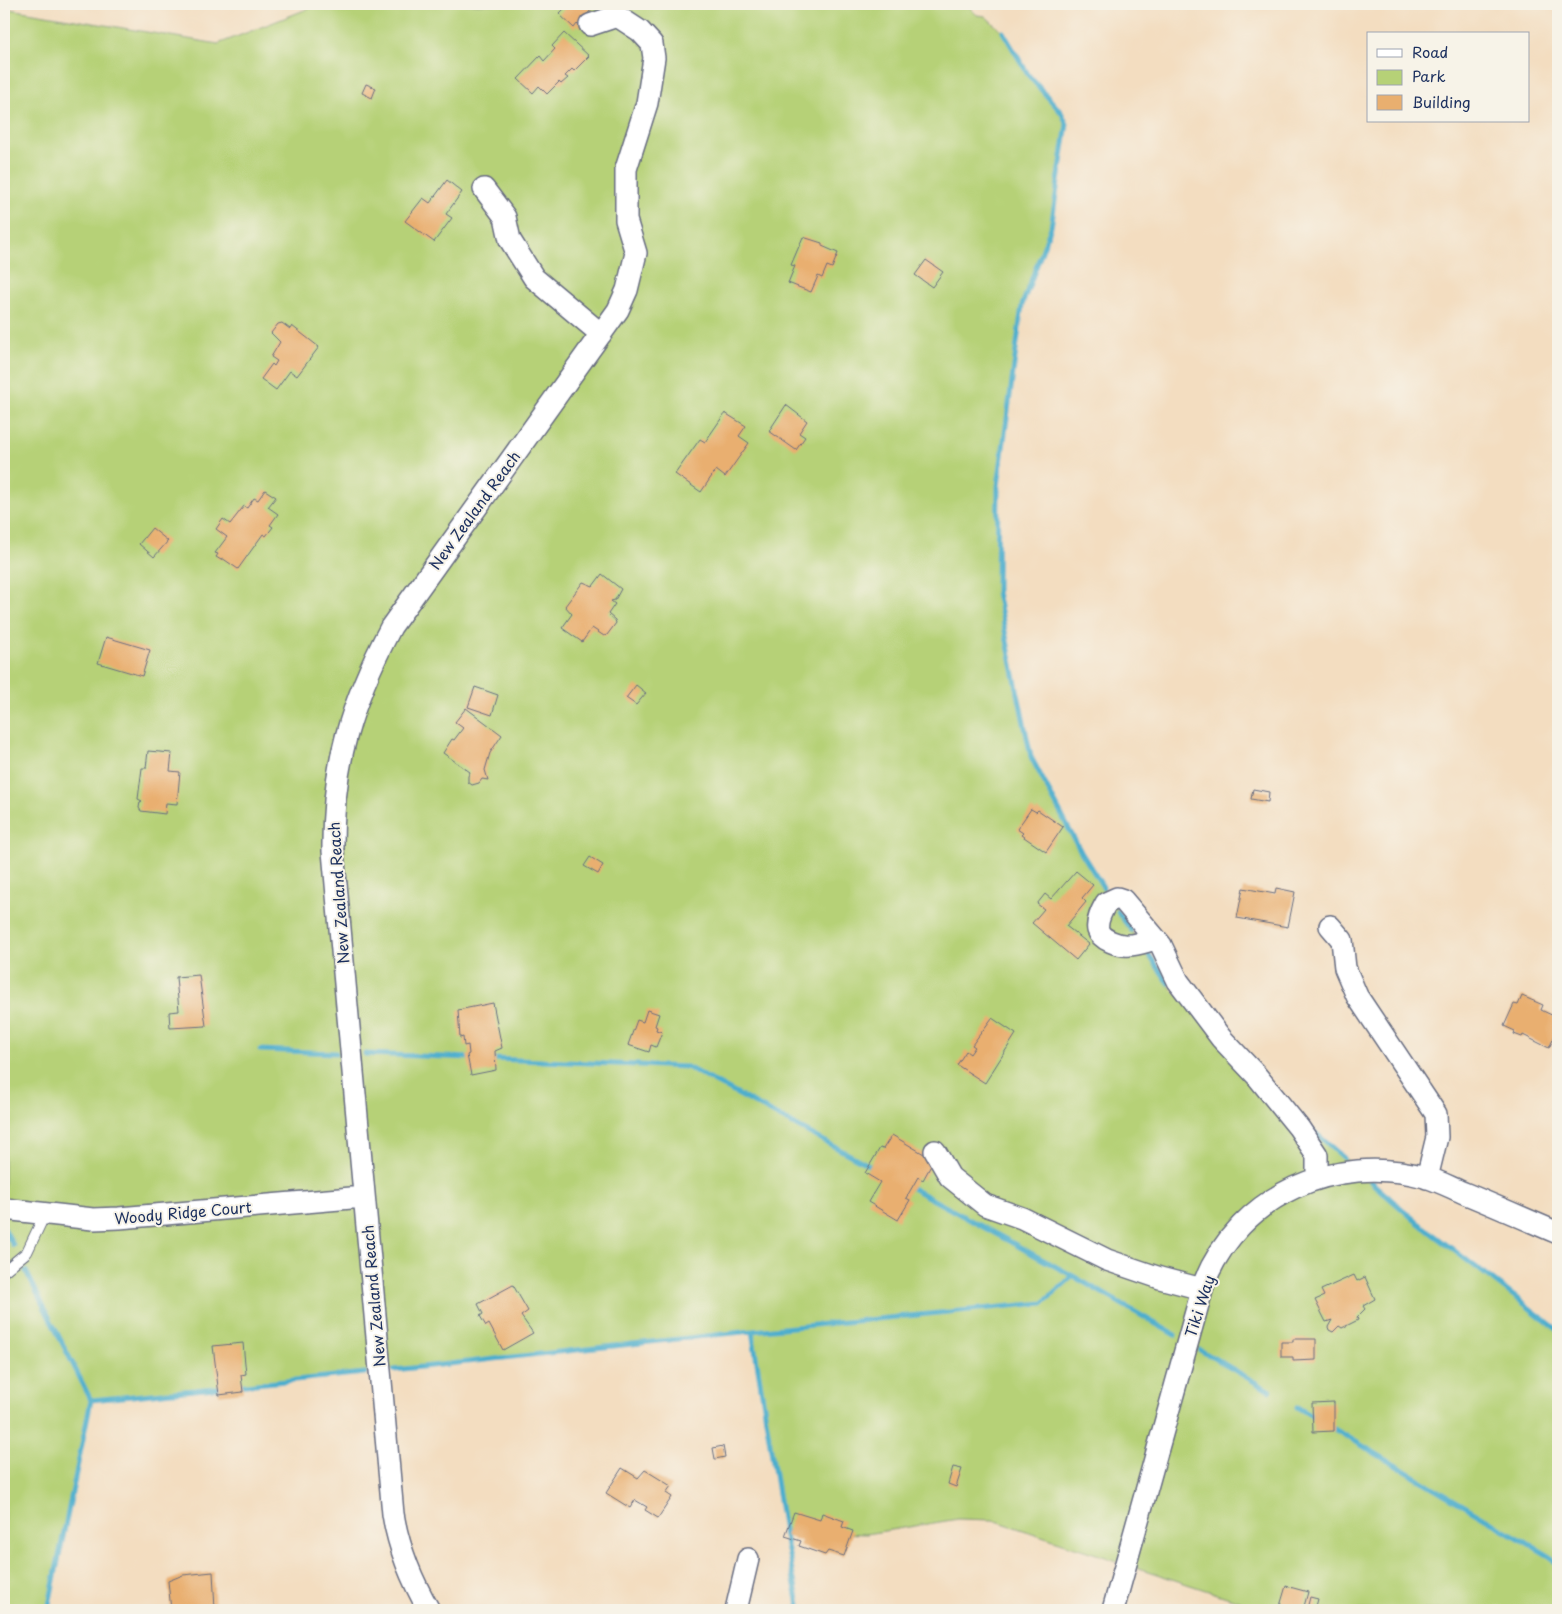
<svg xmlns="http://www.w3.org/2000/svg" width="1562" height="1614" viewBox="0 0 1562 1614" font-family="'Playpen Sans',sans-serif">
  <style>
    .green { fill: #b6d177; stroke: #68806a }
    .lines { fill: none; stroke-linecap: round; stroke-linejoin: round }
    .stream { stroke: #4eaecd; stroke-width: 5 }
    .building { fill: #e9af6f }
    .service-casing { stroke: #676c80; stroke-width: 12 }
    .minor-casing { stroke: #676c80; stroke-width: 24 }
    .service { stroke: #fff; stroke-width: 10 }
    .minor { stroke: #fff; stroke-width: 21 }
    .labels { text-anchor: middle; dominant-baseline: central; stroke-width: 4; stroke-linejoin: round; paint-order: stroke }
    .street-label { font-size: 15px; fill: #1b2f5e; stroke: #f7f3e8 }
  </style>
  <rect width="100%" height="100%" fill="#f7f3e8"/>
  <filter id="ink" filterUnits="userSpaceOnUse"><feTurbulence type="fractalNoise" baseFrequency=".02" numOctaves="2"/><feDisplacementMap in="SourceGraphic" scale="10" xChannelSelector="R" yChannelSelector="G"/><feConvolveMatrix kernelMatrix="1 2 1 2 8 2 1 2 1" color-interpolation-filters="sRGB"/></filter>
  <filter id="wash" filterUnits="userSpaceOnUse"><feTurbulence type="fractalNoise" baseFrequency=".0096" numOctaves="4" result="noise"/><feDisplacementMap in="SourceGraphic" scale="20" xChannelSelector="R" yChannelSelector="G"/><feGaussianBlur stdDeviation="1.12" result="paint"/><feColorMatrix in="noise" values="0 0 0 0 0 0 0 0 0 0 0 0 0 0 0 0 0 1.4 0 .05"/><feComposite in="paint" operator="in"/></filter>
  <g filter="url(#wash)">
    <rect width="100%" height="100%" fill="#f3ddc0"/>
    <!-- green -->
    <path class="green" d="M320 4H966L977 15 985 16 1003 32 1029 76 1061 112 1067 124 1051 227 1022 304 998 486 997 592 1031 757 1081 852 1120 915 1172 989 1303 1121 1417 1222 1558 1330V1610H1266L993 1520 958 1519 866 1534 784 1531 752 1331 91 1400 48 1610H4V8L218 44Z"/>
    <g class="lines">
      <!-- stream -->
      <path class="stream" d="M1003 32 1029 76 1061 112 1067 124 1051 227 1022 305 998 486 997 592 1031 757 1081 852 1103 887
        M1118 912 1131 930
        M1149 955 1169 983
        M260 1050 336 1053
        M365 1054 472 1058
        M491 1059 687 1067 874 1168
        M1310 1128 1344 1158
        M1371 1182 1417 1222 1558 1330
        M906 1185 1073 1276 1175 1335
        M4 1228 13 1245
        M26 1271 91 1400 48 1610
        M752 1331 784 1531 800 1610
        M1200 1350 1270 1391
        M394 1370 752 1331 1043 1303 1073 1276
        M235 1386 365 1373
        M91 1400 225 1387
        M1297 1407 1317 1419
        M1329 1426 1551 1557 1558 1566"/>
    </g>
    <g id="blocks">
      <!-- building -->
      <path class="building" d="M569 4H587L592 9 580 22 582 25 580 27 577 24 574 28 559 14Z
        M564 33 589 56 574 71 572 69 565 76 568 78 561 84 559 82 547 94 539 86 533 93 518 79 540 56 544 61 555 49 552 46Z
        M366 84 376 88 372 98 362 93Z
        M447 180 462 192 446 214 452 218 434 242 405 221 423 198 430 203Z
        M803 237 822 243V246L838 253 832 268 827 266 822 278 818 276 811 292 788 283 795 266 791 265Z
        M926 260 943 272 932 287 915 275Z
        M282 323 290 329 292 326 319 347 297 376 290 371 276 390 261 379 272 364 274 366 277 361 271 357 280 342 271 333 278 324Z
        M786 405 807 421 799 433 805 437 796 450 769 431Z
        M725 413 746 426 739 436 749 443 725 477 716 470 701 492 675 474 700 439 705 442Z
        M265 490 276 497 268 507 278 514 270 525 273 527 266 536 263 534 238 569 222 558 221 560 216 557 218 554 215 553 227 537 216 529 223 519 230 524 244 506 247 508 254 498 258 500Z
        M152 528 168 541 154 557 139 544Z
        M602 574 621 589 615 600 611 601 615 604 608 614 615 620 616 623 607 635 604 636 592 628 582 642 562 628 572 614 565 606 583 582 593 586Z
        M106 637 150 650 142 676 98 663Z
        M636 685 646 693 636 705 626 698Z
        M475 687 498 695 492 715 468 707Z
        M466 708 502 735 490 753 485 770 488 780 482 779 479 783 472 785 468 782V776L470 772 443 753 452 739 454 740 463 728 455 722Z
        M148 751 172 753 170 771 180 772 177 804 166 803 165 814 141 811 139 808 140 802 142 801 138 799 142 768H146Z
        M1253 789 1269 792 1268 802 1251 799Z
        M1031 809 1036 812 1038 810 1063 827 1046 852 1021 835 1023 833 1017 829Z
        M590 857 603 865 598 874 584 866Z
        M1076 871 1093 885 1082 898 1086 902 1066 926 1089 944 1076 960 1032 923 1044 909 1037 904 1045 894 1051 899Z
        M1243 888 1275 894 1276 888 1295 892 1288 927 1237 918Z
        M199 975 206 1026 170 1028 169 1012 179 1011 176 977Z
        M1522 996 1543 1005 1541 1010 1558 1018V1029L1549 1048 1523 1035 1522 1037 1514 1034 1515 1031 1504 1026 1514 1004 1518 1005Z
        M493 1003 502 1048 495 1051 496 1070 471 1075 467 1055 469 1054 468 1045 464 1046 463 1037 460 1038 458 1010Z
        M647 1010 659 1014 655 1026 657 1027 656 1030 662 1032 656 1047 651 1045 649 1052 628 1045 637 1020 643 1022Z
        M992 1018 1016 1034 985 1083 957 1065 966 1051 970 1054 975 1047 972 1045Z
        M892 1135 934 1160 923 1180 918 1177 906 1198 910 1200 898 1220 868 1202 880 1182 865 1173 880 1148 883 1149Z
        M1354 1275 1357 1281 1365 1277 1375 1299 1363 1306 1365 1309 1357 1317 1358 1320 1342 1328 1339 1326 1333 1332 1329 1330 1328 1327 1332 1320 1326 1322 1315 1300 1324 1296 1321 1290Z
        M513 1285 528 1311 521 1316 533 1333 503 1350 489 1324 486 1326 480 1316 483 1314 478 1304Z
        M1293 1339H1316V1360L1293 1361V1357H1281V1342H1293Z
        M243 1343 246 1374 241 1375 243 1392 219 1395 213 1346Z
        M1334 1402V1431L1313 1432 1312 1403Z
        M723 1446 725 1457 715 1459 713 1448Z
        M953 1467 962 1469 956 1487 948 1484Z
        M622 1468 638 1478 645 1470 671 1486 666 1493 672 1497 658 1518 645 1510 647 1507 635 1500 630 1508 606 1493Z
        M794 1512 820 1520 822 1513 844 1521 842 1527 853 1531 844 1556 828 1551 825 1555 799 1546 801 1541 785 1536Z
        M213 1572 215 1610H171L168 1581 183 1575Z
        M1286 1586 1308 1592 1303 1610H1287L1288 1608 1280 1606Z
        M1310 1597 1318 1599 1315 1610 1307 1609Z"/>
    </g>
  </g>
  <g filter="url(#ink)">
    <use href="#blocks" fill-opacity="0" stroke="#676c80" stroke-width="1"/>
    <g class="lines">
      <defs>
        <path id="service" d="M4 1271 27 1252 45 1214"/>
        <path id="minor" d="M484 189 505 217 510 240 534 278 601 334
          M1330 926 1342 940 1345 968 1357 996 1436 1114 1437 1137 1427 1178
          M1156 939C1147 941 1138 945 1129 945 1119 946 1101 940 1098 930 1096 921 1102 910 1106 903L1117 898 1123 900 1161 945 1178 981 1221 1038 1256 1075 1299 1128 1317 1155V1178
          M935 1151 950 1177 985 1205 1022 1218 1107 1260 1160 1278 1202 1289
          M4 1209 93 1219 119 1218 363 1197
          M429 1610C411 1579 399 1550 393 1514L333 851C332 764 351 703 391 627L618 310 627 290 636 253 626 220V169L647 103 654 58 652 44 640 31 617 16 590 25
          M736 1610 748 1559
          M1113 1610 1204 1283C1240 1194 1335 1153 1425 1177 1439 1181 1452 1188 1464 1193 1496 1206 1527 1220 1558 1233"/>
      </defs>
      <!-- service casing -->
      <use href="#service" class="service-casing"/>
      <!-- minor casing -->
      <use href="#minor" class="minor-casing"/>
      <!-- service -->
      <use href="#service" class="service"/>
      <!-- minor -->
      <use href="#minor" class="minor"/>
    </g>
  </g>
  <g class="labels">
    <!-- street labels -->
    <g class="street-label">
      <text transform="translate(474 510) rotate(-54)">New Zealand Reach</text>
      <text transform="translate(338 893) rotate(-94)">New Zealand Reach</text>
      <text transform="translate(183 1212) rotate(-5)">Woody Ridge Court</text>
      <text transform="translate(373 1296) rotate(-95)">New Zealand Reach</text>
      <text transform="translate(1199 1306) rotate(-72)">Tiki Way</text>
    </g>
  </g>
  <!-- margin -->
  <rect width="1562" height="1614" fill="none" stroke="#f7f3e8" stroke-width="20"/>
  <!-- legend -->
  <rect x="1367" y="32" width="162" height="90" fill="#f7f3e8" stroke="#9fa5b1"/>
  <rect x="1377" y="49" width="25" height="8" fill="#ffffff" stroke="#9fa5b1"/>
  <text x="1412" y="58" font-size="15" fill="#1b2f5e">Road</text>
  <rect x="1377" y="70" width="25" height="15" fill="#b6d177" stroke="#9fa5b1"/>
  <text x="1412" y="82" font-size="15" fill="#1b2f5e">Park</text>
  <rect x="1377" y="95" width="25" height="15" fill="#e9af6f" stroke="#9fa5b1"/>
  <text x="1412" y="108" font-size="15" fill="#1b2f5e">Building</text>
</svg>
